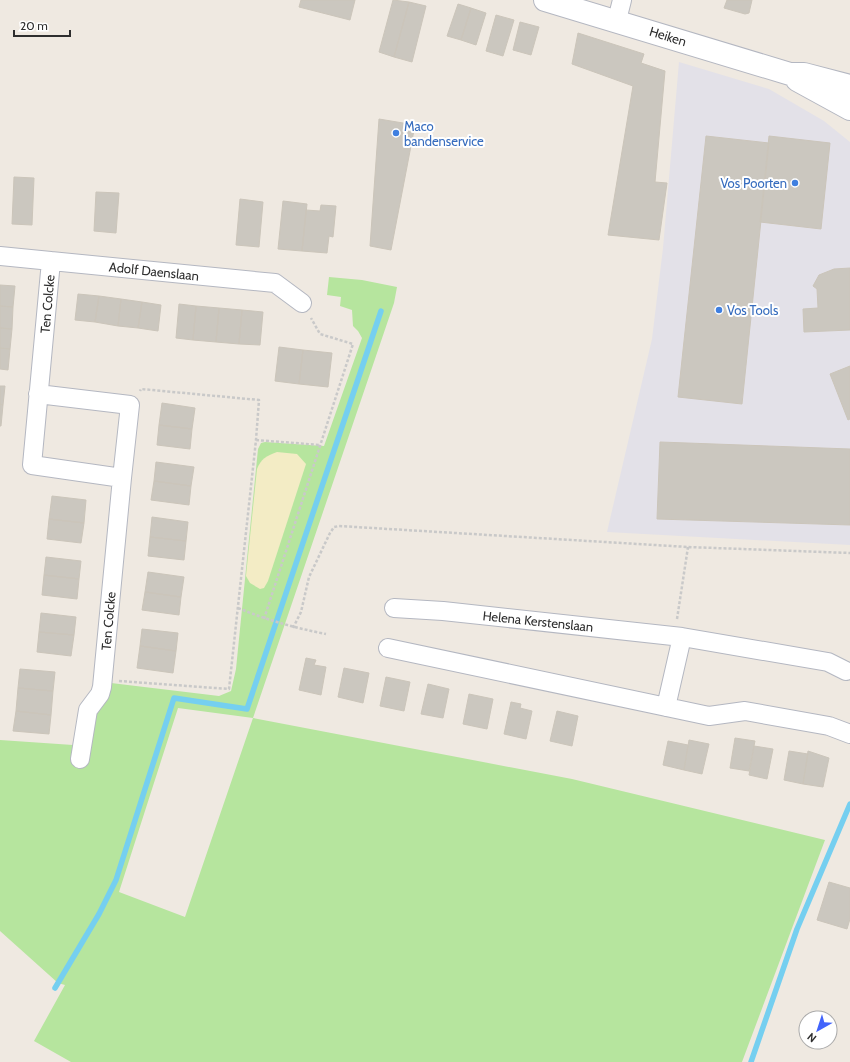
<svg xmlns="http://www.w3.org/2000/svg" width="850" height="1062" viewBox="0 0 850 1062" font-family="Cabin,sans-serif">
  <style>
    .industrial { fill: #e3e1e8 }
    .green { fill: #b6e59e; fill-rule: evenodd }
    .sand { fill: #f3ecc5 }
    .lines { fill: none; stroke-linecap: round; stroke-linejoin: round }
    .stream { stroke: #75cff0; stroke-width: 5.5 }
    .building { fill: #cbc7bf; stroke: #cbc5ba }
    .minor-casing { stroke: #b4b7c1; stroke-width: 20 }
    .secondary-casing { stroke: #b4b7c1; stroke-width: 24 }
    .path { stroke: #c9c9c9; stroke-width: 2.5; stroke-dasharray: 3 2; stroke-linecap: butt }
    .minor { stroke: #fff; stroke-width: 18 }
    .secondary { stroke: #fff; stroke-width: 22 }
    .shop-dot { fill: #3f7fe0; stroke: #fff; stroke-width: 1.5 }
    .labels { text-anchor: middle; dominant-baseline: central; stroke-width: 4; stroke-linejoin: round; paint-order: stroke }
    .street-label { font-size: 13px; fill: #2e2e2e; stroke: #fff }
    .shop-label { font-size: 13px; fill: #366cbe; stroke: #fff; text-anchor: start }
  </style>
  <rect width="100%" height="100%" fill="#efe9e1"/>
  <!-- industrial -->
  <path class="industrial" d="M679 62 769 89 824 121 850 142V545L607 532 652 339 663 248Z"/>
  <!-- green -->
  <path class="green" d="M329 277 362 280 397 287 394 303 253 718 572 779 825 840 742 1062H71L34 1041 65 985 58 983 0 931V740L73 745 72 761 88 764 95 716 111 683 219 696 231 691 236 669 258 449 261 443 265 442 324 446 362 338 358 331 353 326 352 310 340 306 341 297 327 295ZM178 708 253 718 185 917 119 892Z"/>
  <!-- sand -->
  <path class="sand" d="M277 452 297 454 306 464 268 581 264 588 260 589 250 583 246 576 257 469C261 459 266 456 277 452Z"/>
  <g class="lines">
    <!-- stream -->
    <path class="stream" d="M55 988 99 914 116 880 174 698 247 709 381 311
      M751 1062 797 929 850 804"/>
  </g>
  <!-- building -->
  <path class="building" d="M301 0H355L350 20 299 7Z
    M393 0 409 2 394 57 379 52Z
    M727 0H752L749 13 745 14 724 8Z
    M409 2 426 6 412 62 394 57Z
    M458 4 471 8 461 40 447 36Z
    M471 8 486 13 476 45 461 40Z
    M496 15 514 20 503 56 486 51Z
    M520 22 539 27 531 55 513 50Z
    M578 33 644 54 641 63 665 71 655 182 667 183 659 240 608 235 633 86 572 64Z
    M379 119 415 125 391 250 370 246Z
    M706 136 769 143 742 404 678 397Z
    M769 136 830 143 821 229 760 222Z
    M14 177 34 178 32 225 12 224Z
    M96 192 119 193 116 233 94 231Z
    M240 199 263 202 259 247 236 245Z
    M283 201 307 204 302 251 278 249Z
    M321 205 336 206 333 237 329 236 327 253 302 251 306 210 320 211Z
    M850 268V330L804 332 803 309 818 308 817 289 813 286 819 275 834 269Z
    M0 285 15 286 13 307 0 306Z
    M78 294 99 296 95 322 75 320Z
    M99 296 121 299 118 326 95 322Z
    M121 299 142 302 138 328 118 326Z
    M142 302 161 305 158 331 138 328Z
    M179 304 196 306 193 340 176 338Z
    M0 306 13 307 12 329 0 328Z
    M196 306 219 308 216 342 193 340Z
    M219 308 242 310 239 344 216 342Z
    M242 310 263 312 260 345 239 344Z
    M0 328 12 329 10 349 0 348Z
    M279 347 303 350 299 384 275 381Z
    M0 348 10 349 8 370 0 369Z
    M303 350 332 353 328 387 299 384Z
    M850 366V419L848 420 830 374Z
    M0 386H5L3 405 0 404Z
    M162 403 195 408 192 429 159 425Z
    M0 404 3 405 1 426H0Z
    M159 425 192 429 190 449 157 445Z
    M660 442 850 449V525L657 519Z
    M156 462 194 467 191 486 154 481Z
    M154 481 191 486 189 505 151 500Z
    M52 496 86 500 84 523 49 519Z
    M152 517 188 522 186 541 150 537Z
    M49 519 84 523 81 543 47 539Z
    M150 537 186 541 184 560 148 556Z
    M46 557 81 561 79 579 44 575Z
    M148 572 184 577 181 597 145 592Z
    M44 575 79 579 77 599 42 595Z
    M145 592 181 597 179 615 142 610Z
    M41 613 76 617 74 635 39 632Z
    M142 629 178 633 176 651 140 646Z
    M39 632 74 635 71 656 37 652Z
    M140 646 176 651 173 673 137 668Z
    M306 658 316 660 314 665 326 667 321 695 299 690Z
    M344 668 369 673 363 703 338 697Z
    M20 669 55 672 53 691 18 688Z
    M386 677 410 682 404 711 380 706Z
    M428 684 449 689 443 718 421 714Z
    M18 688 53 691 51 715 16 711Z
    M469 694 493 699 487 729 463 724Z
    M511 702 521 704 520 708 532 711 526 739 504 734Z
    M16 711 51 715 49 734 13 731Z
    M557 711 578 716 572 746 550 741Z
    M735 738 755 741 749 771 730 768Z
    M689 740 709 744 702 774 684 770Z
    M668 741 688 745 684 770 663 765Z
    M754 746 773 749 767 779 749 775Z
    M789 751 808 754 803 784 784 780Z
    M808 751 829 758 823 787 803 784Z
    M829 882 850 888V919L847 929 817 920Z"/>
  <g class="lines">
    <defs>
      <path id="minor" d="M617 20 622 0
        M0 256 275 283 302 303
        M51 261 32 465 122 478 102 687 100 694 88 710 80 759
        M38 394 130 405 122 478
        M394 608 443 611 682 637 828 662 846 671
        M388 648 709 716 745 711 829 726 850 734
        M666 707 682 637"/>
      <path id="secondary" d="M545 0 790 74H804L850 86
        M797 80 850 109"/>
    </defs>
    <!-- minor casing -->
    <use href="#minor" class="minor-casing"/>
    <!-- secondary casing -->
    <use href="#secondary" class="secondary-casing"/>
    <!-- path -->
    <path class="path" d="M256 440 320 445
      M238 608C267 620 295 628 326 634
      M264 619 353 344 320 334 311 318
      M677 619 688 547
      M293 628 301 612 309 577 330 533 334 527 339 526 688 547 850 553
      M119 681 229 689 256 440 259 400 141 389 140 391"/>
    <!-- minor -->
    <use href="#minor" class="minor"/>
    <!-- secondary -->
    <use href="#secondary" class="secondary"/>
  </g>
  <!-- markers -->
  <g class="shop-dot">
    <circle cx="396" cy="133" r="4"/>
    <circle cx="795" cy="183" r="4"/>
    <circle cx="719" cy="310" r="4"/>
  </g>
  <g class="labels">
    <!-- street labels -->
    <g class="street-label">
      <text transform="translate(668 36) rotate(17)">Heiken</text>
      <text transform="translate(154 271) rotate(6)">Adolf Daenslaan</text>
      <text transform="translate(47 304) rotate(-85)">Ten Colcke</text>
      <text transform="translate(108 621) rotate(-85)">Ten Colcke</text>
      <text transform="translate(538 621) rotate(6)">Helena Kerstenslaan</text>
    </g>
    <!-- shop labels -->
    <g class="shop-label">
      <text x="404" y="126">Maco<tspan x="404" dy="15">bandenservice</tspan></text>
      <text x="787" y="183" text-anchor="end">Vos Poorten</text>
      <text x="727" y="310">Vos Tools</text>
    </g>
  </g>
  <!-- north arrow -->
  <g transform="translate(818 1030) rotate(219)"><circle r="19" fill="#ffffff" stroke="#ababab"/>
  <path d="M0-3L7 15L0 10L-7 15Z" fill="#4264fb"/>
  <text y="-6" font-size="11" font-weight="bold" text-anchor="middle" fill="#2e2e2e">N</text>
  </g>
  <!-- scale -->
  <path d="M14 30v6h56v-6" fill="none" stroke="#2e2e2e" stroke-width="2"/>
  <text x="20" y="30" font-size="12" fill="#2e2e2e" stroke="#ffffff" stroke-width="3" paint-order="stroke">20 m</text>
</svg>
